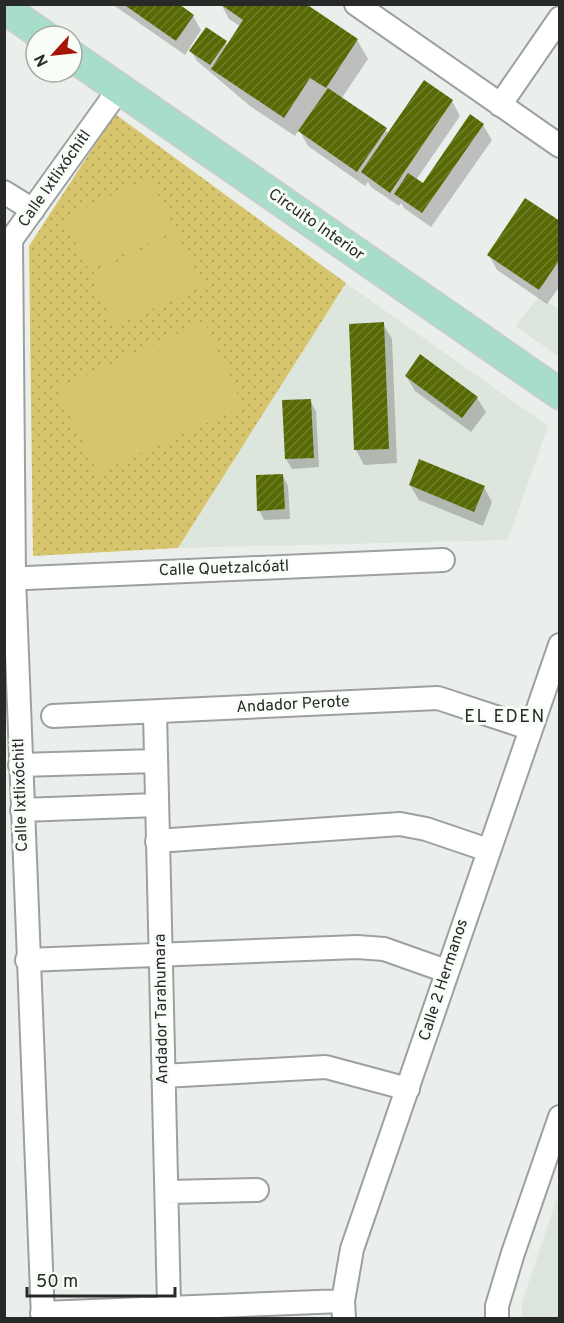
<svg xmlns="http://www.w3.org/2000/svg" width="564" height="1323" viewBox="0 0 564 1323" font-family="Overpass,sans-serif">
  <style>
    .built { fill: #dce6dc }
    .park { fill: url(#park-dots) }
    .garden { fill: #d7c56d }
    .shadow { fill: #0003 }
    .building { fill: url(#building-hatch) }
    .lines { fill: none; stroke-linecap: round; stroke-linejoin: round }
    .minor-casing { stroke: #9da19d; stroke-width: 26 }
    .major-casing { stroke: #cbcccb; stroke-width: 33 }
    .minor { stroke: #fff; stroke-width: 22 }
    .major { stroke: #a8ddc9; stroke-width: 30 }
    .labels { text-anchor: middle; dominant-baseline: central; stroke-width: 6; stroke-linejoin: round; paint-order: stroke }
    .street-label { font-size: 16px; fill: #282a28; stroke: #f8fdf8 }
    .neighbourhood-label { font-size: 18px; letter-spacing: 1.5px; fill: #282a28; stroke: #f8fdf8 }
  </style>
  <defs>
    <pattern id="park-dots" width="8" height="8" patternUnits="userSpaceOnUse" patternTransform="scale(1.5)"><rect width="8" height="8" fill="#d7c56d"/><path d="M2 2h.1M6 6h.1" fill="none" stroke="#b9a95e" stroke-width="1.8" stroke-linecap="round"/></pattern>
    <pattern id="building-hatch" width="6" height="6" patternUnits="userSpaceOnUse" patternTransform="scale(1.5)"><rect width="6" height="6" fill="#566902"/><path d="M-1 1l2-2M0 6l6-6M5 7l2-2" fill="none" stroke="#707e31"/></pattern>
  </defs>
  <rect width="100%" height="100%" fill="#ebefeb"/>
  <!-- built -->
  <path class="built" d="M346 283 548 426 508 540 178 548Z
    M539 297 559 309V357L515 326Z
    M559 1192V1318H522V1302Z"/>
  <!-- park -->
  <path class="park" d="M115 114 346 283 178 548 33 556 29 246Z"/>
  <!-- garden -->
  <path class="garden" d="M150 177 175 230 89 270 64 218Z
    M177 232 203 286 115 326 91 275Z
    M204 321 243 406 98 473 57 389Z"/>
  <!-- shadow -->
  <path class="shadow" d="M112 4H176L193 16 201 30 185 55Z
    M221 4 357 40 368 59 341 99 385 129 389 134 452 101 460 116 416 180 423 185 483 125 492 140 431 227 404 208 401 203 399 206 371 187 368 182 365 186 308 146 299 130 295 136 250 106 197 61 191 51 225 42 228 46 241 27 229 19Z
    M560 223V286L547 304 497 270 489 255Z
    M383 324 392 339 397 463 364 465 356 450Z
    M406 376 477 398 486 412 471 432 415 391Z
    M310 401 316 411 319 467 292 469 286 459Z
    M283 476 288 486 290 519 264 520 259 510Z
    M410 485 484 487 492 502 483 526 419 500Z"/>
  <!-- building -->
  <path class="building" d="M123 4H179L194 15 176 41Z
    M220 4H306L358 39 326 88 310 78 284 118 211 69 243 20Z
    M206 27 227 41 210 65 189 51Z
    M424 80 453 100 390 193 361 172Z
    M328 88 387 128 357 172 298 131Z
    M470 114 484 124 422 213 394 194 408 173 423 183Z
    M525 198 560 221V259L539 290 487 255Z
    M384 322 389 449 354 450 349 324Z
    M420 354 478 397 462 418 405 376Z
    M311 399 314 458 285 459 282 400Z
    M419 459 485 486 474 512 409 485Z
    M283 474 285 509 257 511 256 475Z"/>
  <g class="lines">
    <defs>
      <path id="minor" d="M356 4 560 146
        M500 105 560 18
        M4 192 33 210
        M4 579 443 560
        M155 713 169 1306
        M53 716 438 698 529 728
        M20 765 156 761
        M22 810 157 805
        M157 841 400 824 426 829 488 850
        M27 960 357 947 384 949 446 971
        M163 1076 326 1067 408 1089
        M167 1192 257 1190
        M42 1313 343 1301
        M43 1318 14 578 11 240 119 89
        M344 1318 343 1301 352 1249 560 645
        M497 1318V1306L513 1253 560 1117"/>
      <path id="major" d="M4 8 44 36
        M72 56 560 394"/>
    </defs>
    <!-- minor casing -->
    <use href="#minor" class="minor-casing"/>
    <!-- major casing -->
    <use href="#major" class="major-casing"/>
    <!-- minor -->
    <use href="#minor" class="minor"/>
    <!-- major -->
    <use href="#major" class="major"/>
  </g>
  <g class="labels">
    <!-- street labels -->
    <g class="street-label">
      <text transform="translate(55 179) rotate(-55)">Calle Ixtlixóchitl</text>
      <text transform="translate(316 225) rotate(35)">Circuito Interior</text>
      <text transform="translate(224 569) rotate(-2)">Calle Quetzalcóatl</text>
      <text transform="translate(293 705) rotate(-3)">Andador Perote</text>
      <text transform="translate(21 795) rotate(-92)">Calle Ixtlixóchitl</text>
      <text transform="translate(444 980) rotate(-72)">Calle 2 Hermanos</text>
      <text transform="translate(162 1009) rotate(-91)">Andador Tarahumara</text>
    </g>
    <!-- neighbourhood labels -->
    <g class="neighbourhood-label">
      <text x="505" y="717">EL EDEN</text>
    </g>
  </g>
  <!-- border -->
  <rect width="564" height="1323" fill="none" stroke="#282a28" stroke-width="12"/>
  <!-- north arrow -->
  <g transform="translate(54 54) rotate(243)"><circle r="28" fill="#f8fdf8" stroke="#a5a9a5" stroke-width="1.5"/>
  <path d="M0-4.5L10 22L0 15L-10 22Z" fill="#a71509"/>
  <text y="-9" font-size="16" font-weight="bold" text-anchor="middle" fill="#282a28">N</text>
  </g>
  <!-- scale -->
  <path d="M27 1287v9h148v-9" fill="none" stroke="#282a28" stroke-width="3"/>
  <text x="36" y="1287" font-size="18" fill="#282a28" stroke="#f8fdf8" stroke-width="4.5" paint-order="stroke">50 m</text>
</svg>
